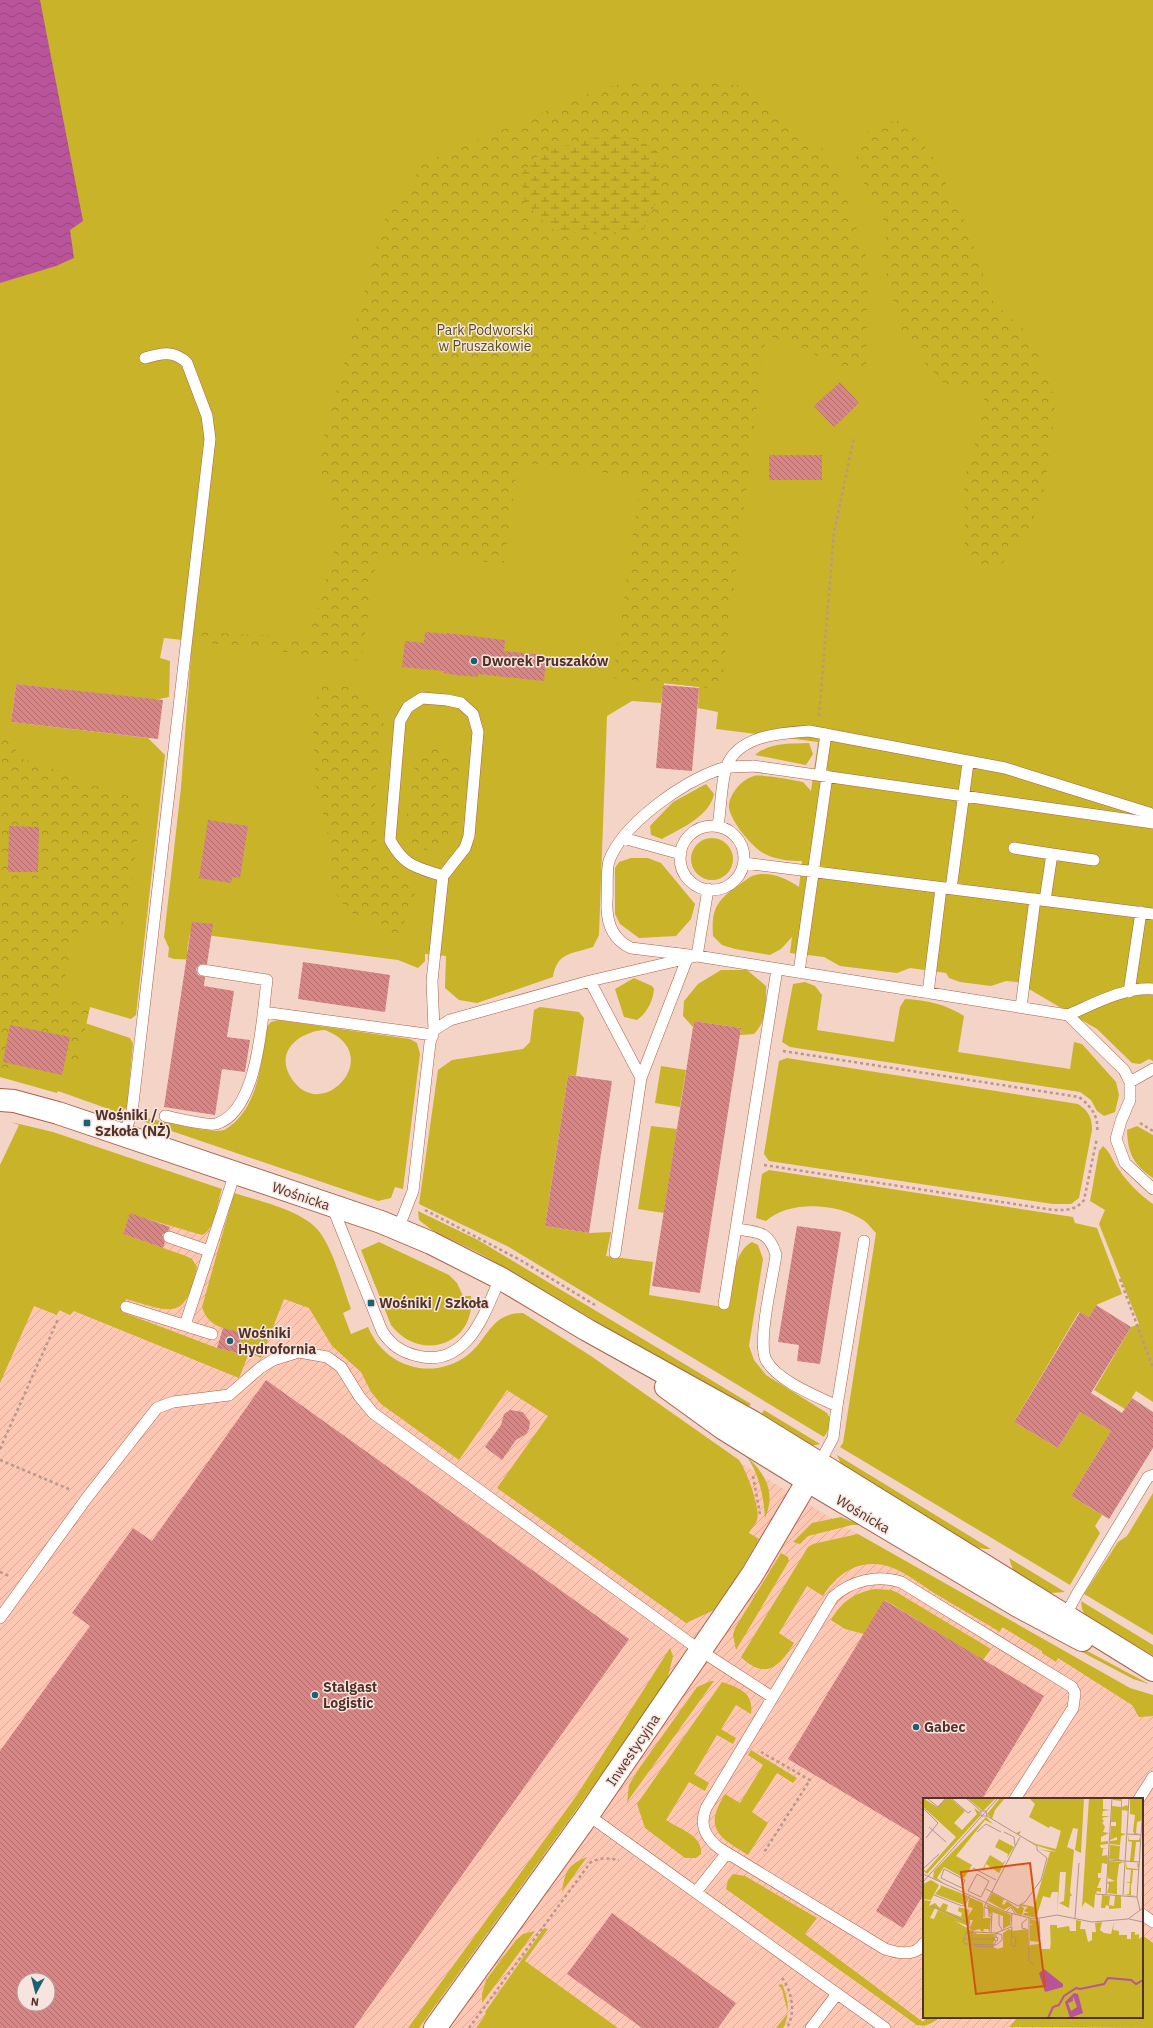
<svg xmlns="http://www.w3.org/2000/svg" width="1153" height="2028" viewBox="0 0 1153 2028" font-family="'IBM Plex Sans',sans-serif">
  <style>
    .industrial { fill: url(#industrial-furrows); fill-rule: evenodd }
    .green { fill: #c8b329; fill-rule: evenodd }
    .forest { fill: url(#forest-crowns); fill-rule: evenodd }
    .wetland { fill: url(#wetland-marsh) }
    .water { fill: url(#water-waves) }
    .building { fill: url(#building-back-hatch); fill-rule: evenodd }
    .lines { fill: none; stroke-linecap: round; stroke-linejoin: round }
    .service-casing { stroke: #a96147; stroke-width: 12 }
    .minor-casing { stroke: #a96147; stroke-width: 24 }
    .tertiary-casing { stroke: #a96147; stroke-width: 24 }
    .path { stroke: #b8978c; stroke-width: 2.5; stroke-dasharray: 3 3; stroke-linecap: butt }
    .service { stroke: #fff; stroke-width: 11 }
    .minor { stroke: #fff; stroke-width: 22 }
    .tertiary { stroke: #fff; stroke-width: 22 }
    .poi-dot { fill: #1c6073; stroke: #f6e5df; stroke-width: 1.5 }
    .labels { text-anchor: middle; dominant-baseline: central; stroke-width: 3; stroke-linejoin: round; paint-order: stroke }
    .park-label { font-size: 14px; fill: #574f18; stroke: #f6e5df }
    .poi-label { font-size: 14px; font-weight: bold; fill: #523227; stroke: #f6e5df; text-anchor: start }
    .street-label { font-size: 14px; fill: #523227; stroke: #f6e5df }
    .inset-river { fill: none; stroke: #b9549b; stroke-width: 2 }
    .inset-road { fill: none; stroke: #b49388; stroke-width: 1 }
    .view { fill: #d25310; fill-opacity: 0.15; stroke: #d25310; stroke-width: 2 }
    .inset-edge { fill: none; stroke: #523227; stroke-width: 2 }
  </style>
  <defs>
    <pattern id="industrial-furrows" width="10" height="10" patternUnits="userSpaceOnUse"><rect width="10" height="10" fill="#fdc7b4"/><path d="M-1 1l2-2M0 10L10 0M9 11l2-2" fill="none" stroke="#dbab9b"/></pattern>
    <pattern id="forest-crowns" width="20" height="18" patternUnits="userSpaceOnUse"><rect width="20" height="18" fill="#c8b329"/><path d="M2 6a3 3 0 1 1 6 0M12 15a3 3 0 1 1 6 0" fill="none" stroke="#a59223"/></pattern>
    <pattern id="wetland-marsh" width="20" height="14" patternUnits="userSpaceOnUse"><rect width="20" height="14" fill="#c8b329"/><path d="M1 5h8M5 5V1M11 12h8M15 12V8" fill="none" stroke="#a59223"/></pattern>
    <pattern id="water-waves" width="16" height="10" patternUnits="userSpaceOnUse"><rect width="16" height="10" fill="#b9549b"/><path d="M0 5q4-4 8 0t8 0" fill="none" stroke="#99467e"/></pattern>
    <pattern id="building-back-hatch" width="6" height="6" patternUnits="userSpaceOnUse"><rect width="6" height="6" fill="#d88585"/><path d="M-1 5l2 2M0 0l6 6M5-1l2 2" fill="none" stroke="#b26d6d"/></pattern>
  </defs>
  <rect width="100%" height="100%" fill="#f5d4c8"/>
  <!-- industrial -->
  <path class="industrial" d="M221 1194 302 1222 361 1362 464 1404 511 1324 1153 1713V2028H0V1211ZM924 1799H1142V2017H924ZM24 1980H48V2004H24Z"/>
  <!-- green -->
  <path class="green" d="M0 0H1153V1061L1149 1059 1140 1064 1132 1063 1097 1029 1017 982 1006 981 991 986 960 982 949 978 946 973 910 968 897 973 840 966 824 957 790 953 792 937 781 949 770 955 735 949 722 945 713 936C711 909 717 900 739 885 743 882 748 878 752 876 767 870 787 878 799 887L802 861C792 861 777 860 767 855 754 850 731 822 729 808 728 795 742 779 754 776 762 774 793 780 803 782L811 791 818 742 716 729 718 712 698 708 699 687 664 683 661 703 632 701 607 716 599 935 593 947C572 954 557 952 553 977L477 1003 459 1000 445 988 446 956 425 954V961L418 968 398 960 190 933 187 951 205 954 204 960 174 959 168 957 169 948 164 937 181 788 192 641 164 638 160 658 170 661 169 697 155 700 16 684 11 722 148 738 165 755 136 1015 131 1019 90 1007 85 1023 130 1038 133 1043 127 1107 120 1113 58 1091 57 1093 0 1077Z
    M809 743 813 754 806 765 755 755C770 742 790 744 809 743Z
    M706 784 714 794C710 816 680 829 662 839L651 835 650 826 673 802Z
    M691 859a21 21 0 1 1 42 0a21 21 0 1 1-42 0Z
    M631 858H648L661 863 695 904 691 919 676 936 639 938 620 924 615 914V868L619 862Z
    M721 970H747L766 986C766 1004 767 1021 754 1034L740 1035 741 1028 694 1021 693 1027 683 1016 684 1001 698 984Z
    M634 978 652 986 654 989C653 1001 647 1013 637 1020L624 1017 615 989Z
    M805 982 815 986 822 995 817 1030 894 1042 900 1007 905 999C927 1000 945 1004 964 1016L958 1052 1070 1069 1074 1042 1082 1044 1116 1082 1119 1095 1115 1112 1104 1116 1097 1111 1091 1100 1080 1092 790 1047 782 1042 793 984Z
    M540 1007 579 1012 584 1018 576 1076 568 1075 545 1226 589 1233 611 1232 606 1256 653 1262 649 1295 729 1308C734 1288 731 1253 752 1242L758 1245 763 1259 749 1346 754 1360 766 1375 827 1413C833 1422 830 1428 824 1437L507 1246 419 1204 438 1070 452 1060 523 1049 530 1042 534 1010Z
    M278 1020 410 1039 417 1043 420 1054 403 1189 395 1187 391 1198 378 1201 142 1121 146 1118C163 1121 210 1134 224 1130 227 1129 231 1125 234 1123 260 1099 261 1060 267 1027L271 1022ZM325 1030C388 1054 320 1128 290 1076 275 1050 301 1031 325 1030Z
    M787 1058 1078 1104C1089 1111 1092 1118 1092 1130L1079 1198 1071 1204H1053L769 1161 764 1154 779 1061Z
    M661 1066 686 1070 680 1107 655 1103Z
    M11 1122 53 1132 222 1189C217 1202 216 1230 202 1235L130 1214 123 1234 186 1256 192 1259 197 1267C186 1322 171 1312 126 1299L122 1312 217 1348 237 1353 243 1333C225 1329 208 1327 202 1307L234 1193C259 1201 301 1210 318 1230 334 1250 342 1285 351 1309L343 1313 351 1334 368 1327C385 1368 434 1382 469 1354 489 1337 491 1313 523 1313L591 1356 739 1460C746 1470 761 1508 757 1520 756 1524 751 1529 749 1533L759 1539 722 1602 712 1611 686 1623 497 1488 548 1416 507 1390 459 1460 381 1404 371 1392 361 1372 332 1346 309 1308 284 1299 261 1358 249 1353 239 1378 74 1311 70 1315 59 1310 57 1315 34 1306 0 1383V1165L19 1125Z
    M651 1126 677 1129 664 1213 638 1209Z
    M1137 1126 1153 1135V1178C1133 1164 1128 1154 1127 1130Z
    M1103 1146C1111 1153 1113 1162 1119 1170 1128 1183 1140 1195 1153 1204V1402L1136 1391 1125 1409 1094 1390 1131 1327 1139 1324 1099 1224 1105 1210 1090 1201 1099 1151Z
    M769 1170 1073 1217 1075 1223 1097 1228 1122 1294 1096 1305 1089 1317 1079 1312 1014 1422 1058 1448 1080 1412 1111 1431 1071 1496 1102 1515 1095 1526 1100 1533 1070 1585 840 1447 843 1443 876 1233C872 1229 868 1223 863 1220 838 1203 789 1200 766 1221L756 1218 762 1174Z
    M418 1211 478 1240 751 1404 746 1410 514 1273 477 1252 433 1231 419 1220Z
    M379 1242 449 1275 457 1283 463 1296H471C476 1345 420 1363 391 1325L361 1250Z
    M764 1410 820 1444 812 1446 759 1418Z
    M837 1455 991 1549H985L975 1547 841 1464Z
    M747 1457C766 1474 776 1493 765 1518 764 1497 759 1474 747 1457Z
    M1153 1493V1635L1084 1594 1118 1542 1127 1536Z
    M841 1517 861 1525 1005 1607 1149 1684 1133 1679 1029 1624 861 1525H852L808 1536 800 1544 793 1542 812 1523Z
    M858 1534 1130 1688 1153 1695V1716L1139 1717 1132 1705 1058 1658 1056 1662 1042 1653V1651L1002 1627 1000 1632C978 1619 956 1606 934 1593 917 1582 896 1564 874 1564 852 1563 834 1578 823 1596L807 1586 779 1633 794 1643C780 1666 766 1681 741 1657L808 1547 813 1544Z
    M781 1553 788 1557 789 1561 736 1650 733 1635 735 1628Z
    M1009 1558 1065 1592 1051 1593 1013 1570Z
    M875 1589 891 1590 898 1593 991 1649 983 1660 885 1600 864 1634 845 1629 831 1620C841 1602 854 1593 875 1589Z
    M1081 1601 1153 1645V1656L1085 1615 1082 1609Z
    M670 1648 673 1656 666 1685 419 2028H408L577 1795Z
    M711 1681H714L627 1802 629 1785 638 1770 697 1687Z
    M722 1682C740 1688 754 1693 751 1714L736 1705 721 1729 736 1738 733 1744 717 1735 694 1774 709 1783 705 1791 689 1782 666 1820C679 1829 703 1835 701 1854L696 1858H685L645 1828 637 1804Z
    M751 1750 797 1778 793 1783 777 1773 752 1812 768 1823 748 1855C719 1837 703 1829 725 1794L740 1803 763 1765 748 1755Z
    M587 1857 562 1892C565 1872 567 1865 587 1857Z
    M733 1874 745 1876 817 1918 805 1934 923 2022 927 2017H940C933 2023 927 2027 917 2025L726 1889 728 1880Z
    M544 1928 548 1929 525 1961 618 2028H476L486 2014 485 2012Z
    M535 1931 482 2003V1994L486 1980 516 1940 523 1934Z
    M1142 1935 1153 1943V2028L1009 2027 1018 2017H1142Z
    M782 1984C788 1998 791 2014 783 2028H776L788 2013 782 1989 778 1985Z"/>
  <!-- forest -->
  <path class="forest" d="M652 79 737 85 831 155 868 261 866 376 766 334 721 689 613 678 641 477 518 462 504 563 377 554 361 661 192 641 197 632 309 637 342 525 317 460 384 221 424 163 601 88ZM620 134 541 153 588 139Z
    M898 121 931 153 965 222 993 302 1030 335 1055 398 1052 439 1043 493 1029 529 998 569 965 560 964 480 978 433 986 390 948 388 926 364 901 332 882 255 888 226 872 203 856 165 858 139 877 124Z
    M333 685 352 688 385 711C380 757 367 817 381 861L404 876 419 882 398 938 367 918 353 914 339 900 330 876 327 823 317 801 313 733 318 688Z
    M0 735 12 739 19 758 57 770 79 781 142 800 129 903 122 926 84 923 72 942 61 997 90 1007 78 1064H64L69 1037 11 1025 3 1061 11 1064 10 1074 0 1072Z
    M432 748 446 750 458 764 462 776V801L456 829 444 846 426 850 413 845 406 827 410 784 417 760Z"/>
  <!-- wetland -->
  <path class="wetland" d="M620 134 644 143 658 152 661 159V191L644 229C611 238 583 234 550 229L525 201 520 175 541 153 588 139Z"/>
  <!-- water -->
  <path class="water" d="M0 0H40L83 221 70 230 74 258 56 266 0 283Z"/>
  <!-- building -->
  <path class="building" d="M840 382 859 403 834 427 814 406Z
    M769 455H822V480H769Z
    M425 632 447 634V633L505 640 504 651 546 655 544 681 478 674V677L455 675 444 673V671L402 667 405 641 424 643Z
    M16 684 163 700 158 739 11 722Z
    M663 685 699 688 692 771 656 768Z
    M208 820 248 826 240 878 232 877 231 883 199 878Z
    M9 826 39 827 38 872H8Z
    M192 922 213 924 207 964H200L196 969 198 975 205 977 204 986 234 991 227 1037 250 1040 245 1072 222 1069 215 1115 164 1107Z
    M303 962 390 975 385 1012 298 999Z
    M694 1021 741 1028 700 1293 652 1286Z
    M10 1025 70 1037 62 1075 3 1062Z
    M568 1075 612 1081 589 1233 545 1226Z
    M130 1213 170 1227 169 1230 162 1235 165 1242 163 1248 123 1234Z
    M797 1226 841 1232 820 1364 797 1361 799 1345 778 1342Z
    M1096 1305 1131 1327 1091 1393 1122 1413 1132 1398 1153 1412V1448L1109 1519 1071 1496 1111 1431 1080 1412 1058 1448 1014 1422 1080 1312 1089 1317Z
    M223 1328 243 1333 237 1353 217 1348Z
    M266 1380 629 1639 354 2028H0V1751L90 1626 72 1613 133 1528 152 1541ZM24 1980H48V2004H24Z
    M510 1410 523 1412 530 1422 529 1429 526 1434 516 1440 502 1460 485 1447 501 1425 504 1414Z
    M884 1600 1044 1696 982 1799H924V1894L903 1928 876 1911 920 1838 788 1759Z
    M612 1913 736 2003 718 2028H642L567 1974Z"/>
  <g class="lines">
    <defs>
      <path id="service" d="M820 775 826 734
        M680 858a32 32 0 1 1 64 0a32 32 0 1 1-64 0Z
        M718 826C721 808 721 784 726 768 737 735 781 733 809 731L1005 768 1149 813 1153 816
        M623 838 681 854
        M1014 848 1052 854
        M744 863 1153 914
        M708 889 697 956 631 948C611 939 606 921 607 901 608 890 606 870 609 861 623 823 683 782 720 769 729 766 743 767 753 766L1153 823
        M951 889 968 763
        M1045 900 1052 854 1094 860
        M799 972 827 776
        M590 981 641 1078 615 1253
        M1129 992 1141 912
        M928 993 941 888
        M1021 1007 1035 899
        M263 1012 433 1035
        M1068 1015C1094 1004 1124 987 1153 989
        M434 1030 432 981 443 876 465 848 469 836 478 732 473 714 461 703 447 700 422 698 408 707 400 721 390 840C405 867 416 867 443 876
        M641 1078 687 959
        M1130 1082 1153 1069
        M165 1116C175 1118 208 1126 216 1124 259 1111 262 1017 267 980L203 970
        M124 1135 132 1112 210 439 207 416 187 363C174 350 161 353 145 358
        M332 1206 382 1331C391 1345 401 1352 418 1356 467 1368 485 1313 500 1278
        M398 1229 413 1191 430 1043 434 1030 450 1020 590 981 697 956 1068 1015 1124 1070 1130 1082V1100L1121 1121 1116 1139 1125 1163 1153 1189
        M736 1229C758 1232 769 1231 776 1255 773 1277 757 1342 766 1360 777 1381 816 1396 837 1406L864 1241
        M169 1237 209 1251
        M724 1304 777 969
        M126 1307 212 1334
        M185 1325 235 1173
        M819 1464 833 1438 837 1406
        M0 1618 86 1499 157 1408 173 1402 229 1395 260 1368 273 1360 299 1352 327 1357 341 1367 359 1396 373 1413 701 1651 772 1697
        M1064 1618 1077 1594 1148 1477 1153 1475
        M1139 1799 1153 1777
        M588 1815 885 2028
        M696 1892 727 1853
        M1142 1914 1153 1922
        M924 1943C916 1957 897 1953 885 1949L719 1848C705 1837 699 1825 706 1808L833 1597C851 1581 877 1574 901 1582L1072 1687 1075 1693 1073 1708 1015 1799
        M811 2028 837 1994"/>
      <path id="minor" d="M435 2028 588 1815 752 1575 817 1465"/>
      <path id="tertiary" d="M0 1100 14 1101 58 1113 381 1222 431 1243 500 1278 587 1330 751 1421 1153 1670
        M666 1387 724 1429 808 1481 1018 1606 1082 1640"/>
    </defs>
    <!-- service casing -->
    <use href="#service" class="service-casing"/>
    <!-- minor casing -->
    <use href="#minor" class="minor-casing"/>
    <!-- tertiary casing -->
    <use href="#tertiary" class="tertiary-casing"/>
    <!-- path -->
    <path class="path" d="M819 716 834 533 854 437
      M783 1051 1079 1097C1092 1107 1099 1117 1097 1133
      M1140 1123 1153 1131
      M764 1165 1053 1210C1065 1210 1075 1211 1084 1200L1097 1138
      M425 1210 522 1261 595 1305
      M1120 1279 1153 1368
      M0 1449 58 1319
      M0 1460 71 1490
      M753 1476 760 1514
      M0 1572 9 1576
      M761 1752 810 1780 763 1854
      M782 1978C792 1991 796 2013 787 2028
      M469 2028 590 1863C599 1857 608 1858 619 1860"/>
    <!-- service -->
    <use href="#service" class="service"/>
    <!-- minor -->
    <use href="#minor" class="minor"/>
    <!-- tertiary -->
    <use href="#tertiary" class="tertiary"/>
  </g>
  <!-- markers -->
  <g class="poi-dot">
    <circle cx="474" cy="661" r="4"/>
    <rect x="83" y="1119" width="8" height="8" rx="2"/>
    <rect x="367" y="1299" width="8" height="8" rx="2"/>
    <circle cx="230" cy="1341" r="4"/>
    <circle cx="315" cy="1695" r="4"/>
    <circle cx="916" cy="1727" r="4"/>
  </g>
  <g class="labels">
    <!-- park labels -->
    <g class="park-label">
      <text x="485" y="330">Park Podworski<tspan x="485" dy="16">w Pruszakowie</tspan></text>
    </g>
    <!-- poi labels -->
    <g class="poi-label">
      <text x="482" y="661">Dworek Pruszaków</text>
      <text x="95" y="1115">Wośniki /<tspan x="95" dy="16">Szkoła (NŻ)</tspan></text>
      <text x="379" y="1303">Wośniki / Szkoła</text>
      <text x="238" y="1333">Wośniki<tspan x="238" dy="16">Hydrofornia</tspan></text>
      <text x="323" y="1687">Stalgast<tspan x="323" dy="16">Logistic</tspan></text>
      <text x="924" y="1727">Gabec</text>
    </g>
    <!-- street labels -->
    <g class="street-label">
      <text transform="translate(301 1196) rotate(19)">Wośnicka</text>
      <text transform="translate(863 1514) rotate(31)">Wośnicka</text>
      <text transform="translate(633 1750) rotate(-56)">Inwestycyjna</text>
    </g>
  </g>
  <!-- overview -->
  <g transform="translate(923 1798)">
    <rect width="220" height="220" fill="#f5d4c8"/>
    <path d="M0 0 14 9 24 0H27L42 13 31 25 39 32 54 16 51 10 57 14V18L4 76 0 72 3 73 33 39 0 9ZM44 0H73L60 13ZM77 0H82L72 12 69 21 64 16ZM106 0H161L158 55 152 52 155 31 150 30 144 49 151 52 147 94 149 98H147L146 110 136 105 141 103 143 74H137L134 116 135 94H129L127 100 120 98 113 120 100 117 101 115H106L101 113 105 109 98 108 101 110 99 117 94 116 88 108 81 112 65 103 69 95 81 101 79 106 81 107 84 103 95 111 98 106 111 109 127 54 115 51 134 54 115 48 93 35 98 33 96 37 113 46 133 51 138 33 127 28 126 30 106 19 112 6ZM166 0H188L180 1V11L187 12 180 13 179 18H187L179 20 181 24H186H179L182 29 180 34 186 35 178 39V44L185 43V46L177 47 178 50 184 51H180L179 58 184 57 185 60 184 66 179 65 178 75H175V80H178L174 90H178V94L174 93 172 97 171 110 162 104 159 109ZM190 0H199V9L204 7 205 9V13L199 12 198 35 203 36 198 38 197 47 187 46V43L194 42V39L187 42 188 28H193V24H188L189 8 198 9V3L190 2ZM207 0H220V22L214 24 213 35 217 36H211L210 33 212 17 207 16ZM63 19 70 26 62 22 33 58 49 67 42 79 41 80 21 69 14 80 21 85 10 80 11 73ZM206 37V42H216L217 39V44H213L211 63H207L209 44 205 43ZM76 41 91 49 84 60 85 56 72 49ZM187 47 197 48 196 61 201 63 186 61ZM67 57 80 65 83 62 76 75 63 66 60 74V70ZM185 63 201 64 196 66 194 82V96L200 97 184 95 186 87 184 84 192 83 185 80ZM203 65 204 70 215 71 214 65 216 66 215 72H210L209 84 214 85 209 84 208 87V97L213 98 201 97 206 96 207 85 202 84H207L208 72 203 71ZM8 82 16 87 8 102 0 101V86ZM17 87 45 98 41 107 12 96 18 89ZM179 97 187 98 186 107 191 108 192 98H198V110L186 111V108L183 107 182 110H178ZM46 99 60 105V120H68L67 130 48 129 67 130V134L65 131H61L60 134 56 131 50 133 47 129 50 122H47V127L12 110 7 120 11 121 15 112 45 126V128L32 123 54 136H72L70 149 75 151 80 149V135L86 131 90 133 105 131 106 150 107 147 116 146V144L107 143V127H110L107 126V121L115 123 118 153 128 152 127 127H134V130L146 128 147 133H153V122L149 121 158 123 157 131H162L165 144 169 142V134H173L172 125 179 124 177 132 181 135 188 136 191 124 190 132 196 133V137H204V141H208V134H212V137L216 136V141L220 138V220H0V102L8 103 6 108 12 105 17 110 20 105 25 107 23 113 38 119 39 115 35 113 36 109 46 112 45 118 50 110 45 109ZM63 106 88 117 87 127 80 131V118L69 114 67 117Z" fill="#c8b329"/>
    <path d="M147 0H150L147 10 150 16 144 17 136 40ZM114 123H116L117 143 108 140V133L111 131 110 124 114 126ZM189 143 188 154 190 161 184 166 177 164V168L200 170 203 152 207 151 209 173 213 178 220 176V209L218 210 216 201 200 216H192V212H188V216L183 220H150L160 215 152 195 142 204 147 220H103L109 214 103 210 104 207 114 206 113 218 119 217 114 202 121 199 124 207 154 186 156 152 172 150V163L176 162V150H179V163L183 162 184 148ZM128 145H135V158L128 159 129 155 119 156 118 151H127ZM96 150H106L99 152 100 162 96 181 82 188 71 184 67 171 74 173V151H80V164H87L88 157H95ZM146 150 152 151 151 159 138 163 137 157ZM58 161 60 171 66 174 69 187 56 171ZM0 197 11 198 9 205 16 207V213L19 214 32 201 52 207 75 208V212L68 220H0ZM87 213H98L100 220H84Z" fill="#c8b329"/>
    <path d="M114 202H119L122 211 119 217 113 219 114 206 110 205 104 207 103 210 109 214 103 220 97 213H87L84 220H68L75 208 86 211Z" fill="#c8b329"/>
    <path d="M121 171 140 186V189L122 194 116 175ZM151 195 155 196 160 215 147 220 142 204ZM150 198 154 209 148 213 145 205 150 203Z" fill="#b9549b" fill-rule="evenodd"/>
    <path class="inset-river" d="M125 220 130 209 136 207 141 198 153 190 157 191 181 186 185 180 208 182 213 186 220 182"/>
    <path class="inset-road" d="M4 0 15 9 23 0M28 0 45 15 48 13M43 0 58 13H63L64 18M0 10 15 25 3 40M58 13V18H64L114 48V52L124 60 118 82 102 104 95 108 63 91M6 29 23 44M54 34 63 26 78 34M81 34 91 39 92 48M204 36 218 37M185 62 217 64M50 70 73 82M0 71 16 56M21 71 42 82 39 90 18 80ZM0 76 83 114 111 121 134 117 169 124 205 121 220 110M54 76 66 83 58 99 45 93ZM0 84 75 0M173 96 214 99M183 96 189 0M11 97 39 108 42 107 46 98M200 97 206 0M8 108 43 124 50 134 73 135 88 129 89 116M61 109 97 39M217 112 214 99 219 22M83 114 88 109 93 117M76 117V127L80 133M61 119V109L66 111V118L69 119M106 120V163L111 167M152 120 156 65M116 121 117 139M206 121 220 124M89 129 88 147 92 149 93 140 89 138M46 131 42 136 50 134M103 131 99 130V125L104 121M68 135 69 114M42 137 40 144 43 146 73 147 79 142V137L73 135V139M72 139 75 140 74 143 71 142ZM40 141H71M51 148 70 149 73 143"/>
    <path class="view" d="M107 65 122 188 53 196 38 74Z"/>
    <rect width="220" height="220" class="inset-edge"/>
  </g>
  <!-- north arrow -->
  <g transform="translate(36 1992) rotate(187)"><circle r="19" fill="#f6e5df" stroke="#b49d95"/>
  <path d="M0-3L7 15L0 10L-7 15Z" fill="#1c6073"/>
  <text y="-6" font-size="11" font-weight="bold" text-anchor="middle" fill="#523227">N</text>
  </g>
</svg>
